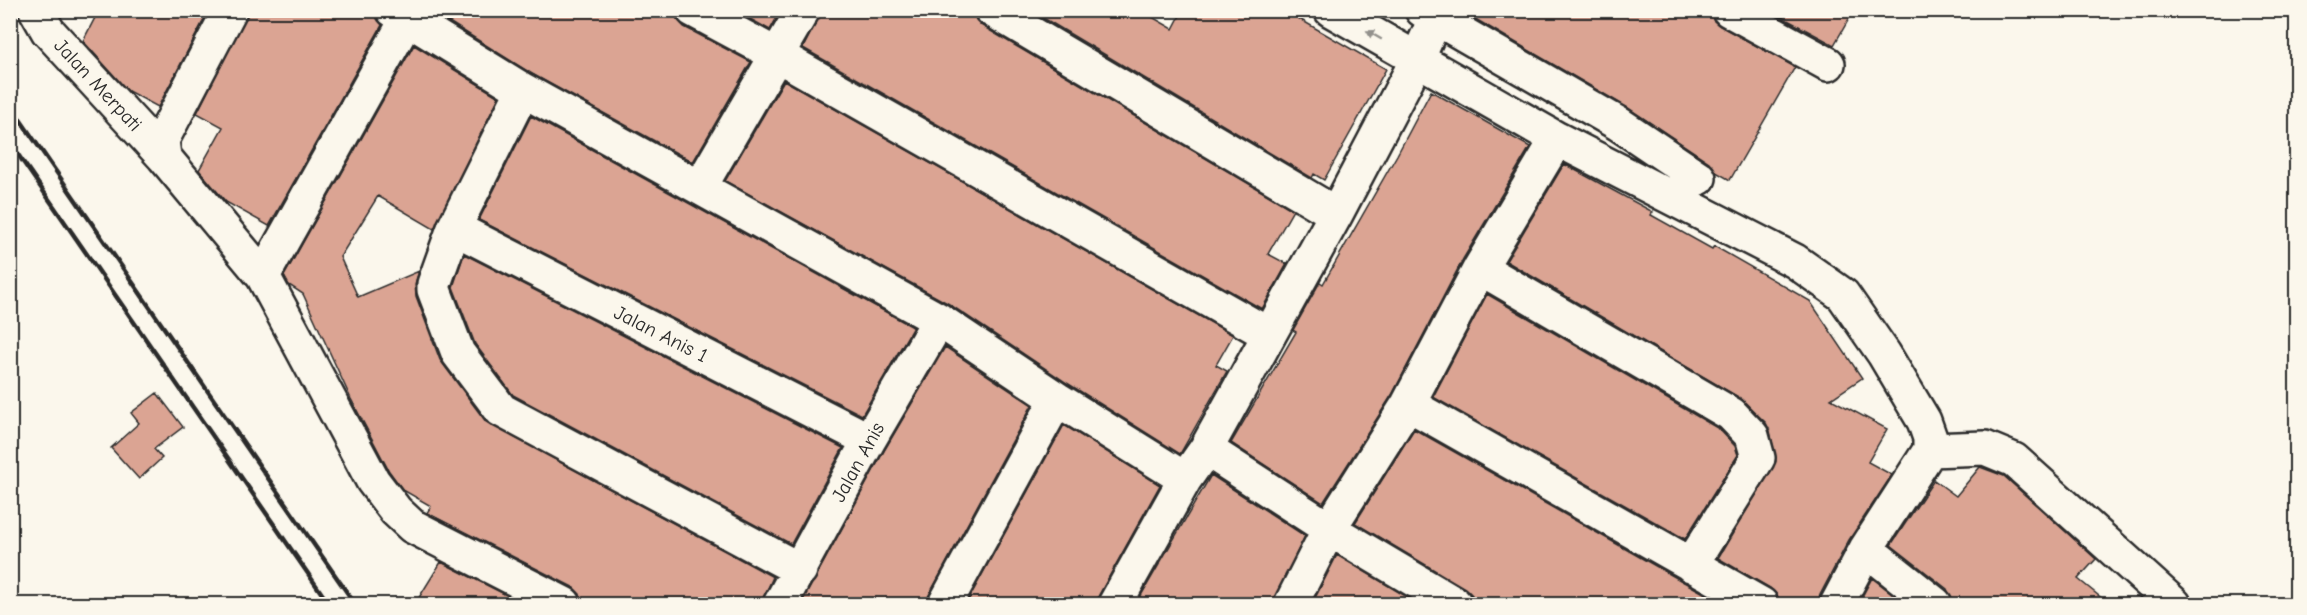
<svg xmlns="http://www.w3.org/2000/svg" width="2307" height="615" viewBox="0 0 2307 615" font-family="'Comic Neue',sans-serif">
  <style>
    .building { fill: #dba493; stroke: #2b2b2b; stroke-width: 1.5 }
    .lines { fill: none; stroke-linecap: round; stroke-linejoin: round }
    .minor-casing { stroke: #2b2b2b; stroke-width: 38 }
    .minor { stroke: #fbf7ec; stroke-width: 33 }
    .rail { stroke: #2b2b2b; stroke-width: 4.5 }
    .oneway { fill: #93918c }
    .labels { text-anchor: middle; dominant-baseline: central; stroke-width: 5; stroke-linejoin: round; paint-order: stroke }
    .street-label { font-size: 20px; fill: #2b2b2b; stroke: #fbf7ec }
  </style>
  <rect width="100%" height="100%" fill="#fbf7ec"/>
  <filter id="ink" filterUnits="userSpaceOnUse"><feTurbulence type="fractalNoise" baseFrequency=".0167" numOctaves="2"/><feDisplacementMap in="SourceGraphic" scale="12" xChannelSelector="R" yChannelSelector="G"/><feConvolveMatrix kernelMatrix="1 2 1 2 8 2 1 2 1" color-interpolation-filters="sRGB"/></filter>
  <g filter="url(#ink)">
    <!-- building -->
    <path class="building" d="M99 10H200L207 14 158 107 128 91 83 41Z
      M249 10H374L382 25 269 226 226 202 199 170 223 127 197 113Z
      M430 10H674L677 19 684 27 751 62 693 162 532 74Z
      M734 10H781L770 30Z
      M822 10H973L976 20 982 26 1293 210 1268 254 1287 264 1262 309 803 48Z
      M1030 10H1140L1173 29 1183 10H1284L1386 69 1324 180 1314 174 1312 178Z
      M1460 10H1710L1713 20 1720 26 1795 67 1730 180 1716 172 1709 162 1628 108Z
      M1769 10H1854L1834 45Z
      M414 45 499 97 434 229 378 196 340 257 358 297 419 271 415 284 416 296 440 360 486 422 773 577 761 604H582L580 594 573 587 427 513 431 506 403 490 389 471 351 399 303 294 289 285 284 276Z
      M784 80 1233 335 1216 365 1227 371 1180 454 1067 383 949 304 725 181Z
      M1431 91 1530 147 1463 259 1392 395 1323 503 1231 443 1296 332 1293 330 1320 282 1323 284 1397 155Z
      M531 116 913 327 862 415 479 220Z
      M1564 164 1653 212 1651 215 1712 249 1714 246 1810 301 1862 378 1831 399 1887 429 1868 462 1892 475 1849 540 1820 595 1818 604H1780L1777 595 1770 588 1718 558 1776 461 1770 431 1766 423 1740 398 1506 261Z
      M464 254 843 448 791 544 513 395 475 344 453 287Z
      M1487 294 1719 429 1735 446 1738 455 1685 539 1433 397Z
      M945 347 1032 405 929 595 926 604H801L885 449Z
      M157 393 183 427 154 449 162 458 139 479 111 448 139 423 131 413Z
      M1064 425 1160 485 1099 595 1096 604H966Z
      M1414 429 1682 581 1724 604H1474L1472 595 1465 588 1355 523Z
      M1980 467 2004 476 2096 559 2078 579 2109 604H1953L1947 589 1891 545 1934 480 1956 496Z
      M1211 475 1305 536 1272 604H1136Z
      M1337 555 1419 604H1312Z
      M441 562 524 604H415Z
      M1872 578 1906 604H1858Z"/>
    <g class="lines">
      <defs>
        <path id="minor" d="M36 10 48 31 164 157
          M230 10 162 140 164 157 263 276 373 481 396 511 412 526 564 604
          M393 10 523 90 939 320 1057 399 1185 479
          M693 10 777 55 1268 334
          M992 10 1336 214
          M1331 10 1557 139 1795 261 1843 295 1884 354 1924 421 1930 438V450L1985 448 2014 460 2174 604
          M1422 10 1619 124 1699 178
          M1729 10 1828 64
          M523 90 454 228 434 284V290L458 353 501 410 800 570
          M700 187 803 10
          M454 228 869 440
          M1480 268 1731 414 1752 436 1758 458 1691 565
          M263 276 407 19
          M1408 404 1761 604
          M1206 449 1329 529 1455 604
          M1866 549 1935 604
          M780 604 869 440 939 320
          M945 604 1057 399
          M1115 604 1185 479 1206 449 1336 214 1417 60 1439 10
          M1291 604 1329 529 1408 404 1480 268 1557 139
          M1837 604 1866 549 1930 450"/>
      </defs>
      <!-- minor casing -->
      <use href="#minor" class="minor-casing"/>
      <!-- minor -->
      <use href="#minor" class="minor"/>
      <!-- rail -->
      <path class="rail" d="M10 105 355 604
        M10 143 329 604"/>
    </g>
    <!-- one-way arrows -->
    <defs><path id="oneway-solid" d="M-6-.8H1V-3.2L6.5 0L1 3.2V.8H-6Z" transform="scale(1.5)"/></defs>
    <use class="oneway" href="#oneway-solid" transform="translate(1374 35) rotate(-150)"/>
  </g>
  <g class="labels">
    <!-- street labels -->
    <g class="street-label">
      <text transform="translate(98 85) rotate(47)">Jalan Merpati</text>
      <text transform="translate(661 334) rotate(27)">Jalan Anis 1</text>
      <text transform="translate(858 462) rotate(-61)">Jalan Anis</text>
    </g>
  </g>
  <!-- margin -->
  <rect width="2307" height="615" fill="none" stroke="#fbf7ec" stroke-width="36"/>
  <rect x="18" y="18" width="2271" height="579" fill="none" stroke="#2b2b2b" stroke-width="2" filter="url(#ink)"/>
</svg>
